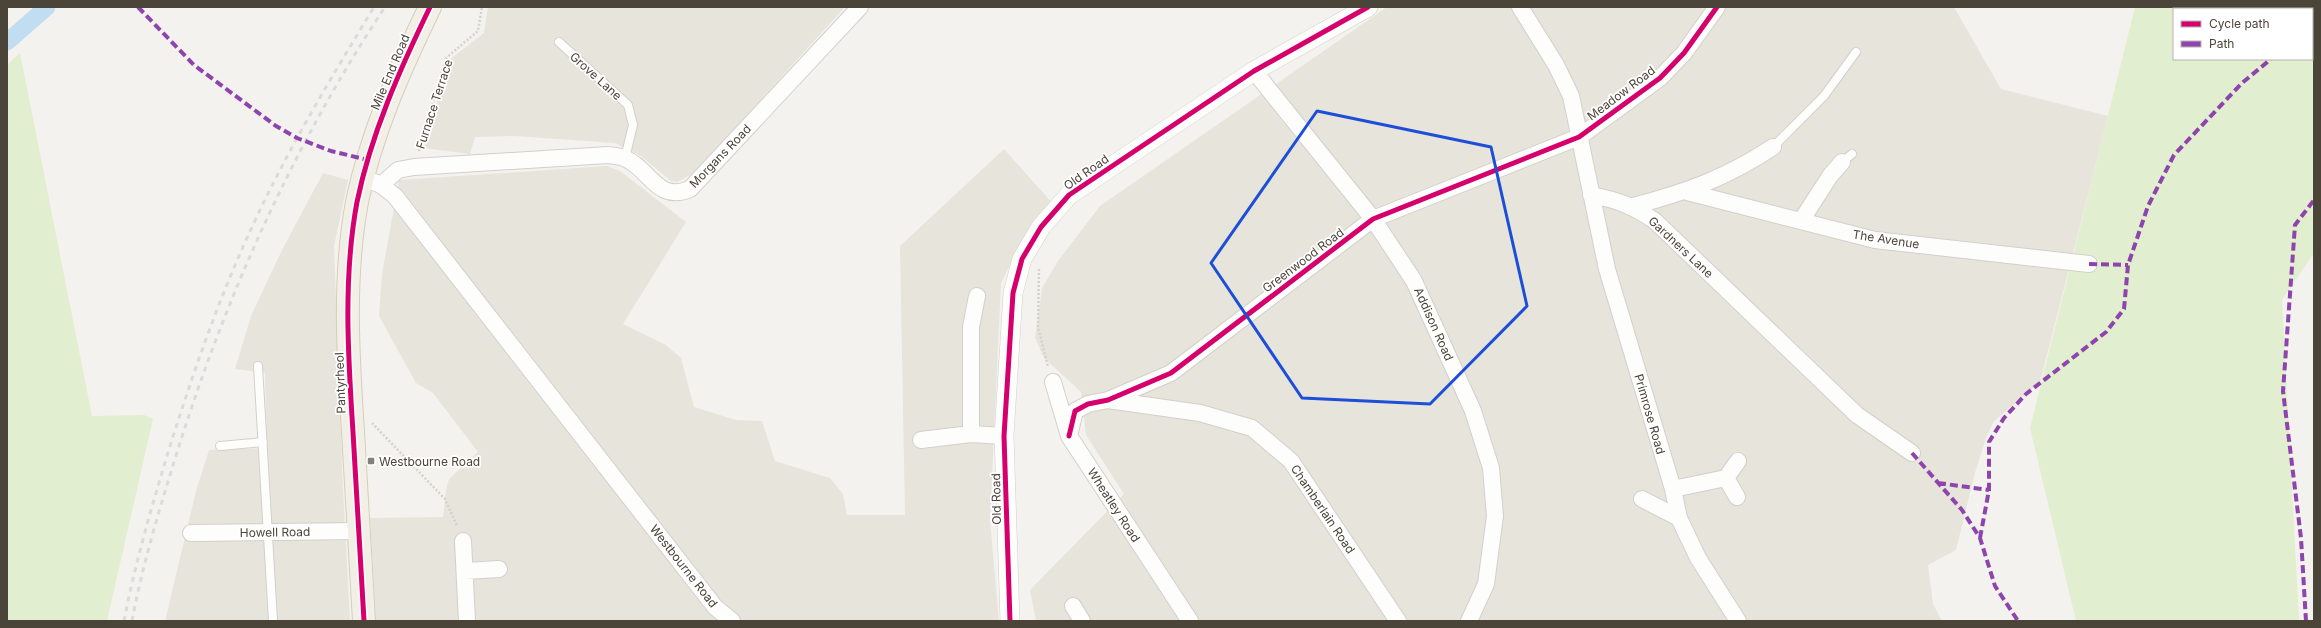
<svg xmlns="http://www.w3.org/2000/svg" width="2321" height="628" viewBox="0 0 2321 628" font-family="Inter,sans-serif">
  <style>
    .residential { fill: #e7e4dc }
    .green { fill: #e1eecf; fill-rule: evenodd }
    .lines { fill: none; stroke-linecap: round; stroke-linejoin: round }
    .canal { stroke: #c0ddf1; stroke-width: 17 }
    .service-casing { stroke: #d2d0cb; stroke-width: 10 }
    .minor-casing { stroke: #d2d0cb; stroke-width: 18 }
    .tertiary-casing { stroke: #d2d0cb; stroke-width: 20 }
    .primary-casing { stroke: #d6cebb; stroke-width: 24 }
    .path { stroke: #d3d2cc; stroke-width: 2.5; stroke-dasharray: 2 2; stroke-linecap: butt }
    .service { stroke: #fdfdfc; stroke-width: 8 }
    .minor { stroke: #fdfdfc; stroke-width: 16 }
    .tertiary { stroke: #fdfdfc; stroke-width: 19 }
    .primary { stroke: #f2efe6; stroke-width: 22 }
    .rail { stroke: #dbdbda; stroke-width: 3; stroke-dasharray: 5 5; stroke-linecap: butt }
    .quiet { stroke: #8e44ad; stroke-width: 4; stroke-dasharray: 8 4; stroke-linecap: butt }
    .cycleway-casing { stroke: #fff; stroke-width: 8 }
    .cycleway { stroke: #d6006c; stroke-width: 5 }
    .marked { fill: none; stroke: #1d4ed8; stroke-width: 3; stroke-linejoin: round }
    .poi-dot { fill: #868178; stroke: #fff; stroke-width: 1.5 }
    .labels { text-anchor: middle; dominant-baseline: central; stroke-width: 3.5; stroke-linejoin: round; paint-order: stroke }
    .street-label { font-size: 12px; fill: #4b4439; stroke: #fff }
    .poi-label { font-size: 12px; fill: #4b4439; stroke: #fff; text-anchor: start }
  </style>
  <rect width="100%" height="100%" fill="#f4f2ee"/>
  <!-- residential -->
  <path class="residential" d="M488 7H845L694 173 677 182 671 181 641 156 615 143 514 136 475 137 470 154 424 148 449 60 484 33Z
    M1387 7H1954L2001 89 2108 116 2040 382 1994 421 1986 438 1974 476 1956 550 1928 565 1933 604 1942 621H1036L1030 590 1124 494 1086 435 1081 392 1044 358 1035 338 1042 288 1058 261 1100 206Z
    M1004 149 1055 206 1018 249 1001 283 990 520 999 621H376L370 518 443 517 446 490 449 479 478 452 433 393 416 383 379 316 382 274 399 180 607 166 620 171 686 222 623 324 666 345 681 358 694 407 736 420 762 421 775 461 830 478 843 494 847 515H905L900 246Z
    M323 173 348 180 334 246 343 489 350 621H165L196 491 209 450 267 448 265 373 235 369 251 316 282 250Z"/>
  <!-- green -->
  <path class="green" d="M2135 7H2314V253L2282 300 2299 621H2076L2030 428ZM2174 9H2312V59H2174Z
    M20 53 92 416 144 415 153 419 107 621H7V65Z"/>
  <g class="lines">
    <!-- canal -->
    <path class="canal" d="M7 42 47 7"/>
    <defs>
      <path id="service" d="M559 42 628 105 633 125 625 158
        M1773 147 1824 96 1856 52
        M1842 162 1852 154
        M258 366 273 621
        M220 446 263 442"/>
      <path id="minor" d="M1520 7 1556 65 1571 96 1607 269 1673 489 1679 518 1698 558 1738 621
        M1254 71 1373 219 1414 281 1473 411 1491 468 1495 516 1486 584 1469 621
        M364 178 381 185 395 196 715 607 732 621
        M381 185 398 170 414 167 608 155C613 156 619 156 624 158 650 168 656 203 690 189L860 7
        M1687 192 1875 240 2089 264
        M1591 195C1618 200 1633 206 1655 221L1857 415 1912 453
        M1633 206C1687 192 1726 178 1773 147
        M1801 221 1830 176 1842 162
        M1053 382 1069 436 1190 621
        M1108 400 1200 413 1252 428 1291 461 1398 621
        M971 434V327L977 296
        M1069 436 1075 411 1088 404 1108 400 1171 373 1373 219 1579 137 1660 78 1684 53 1717 7
        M921 440 971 434 1004 436
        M1726 478 1738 461
        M1673 489 1726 478 1737 497
        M1642 499 1679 518
        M191 533 359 531
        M463 541 467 621
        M465 571 499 569
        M1073 606 1082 621"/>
      <path id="tertiary" d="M1010 621 1004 436 1013 293 1022 259 1041 227 1069 195 1254 71 1368 7"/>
      <path id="primary" d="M364 621C360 558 357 495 353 432 348 356 343 277 357 202 371 134 400 69 430 7"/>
    </defs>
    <!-- service casing -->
    <use href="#service" class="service-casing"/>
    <!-- minor casing -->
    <use href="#minor" class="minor-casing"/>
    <!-- tertiary casing -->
    <use href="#tertiary" class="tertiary-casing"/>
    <!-- primary casing -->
    <use href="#primary" class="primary-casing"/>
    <!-- path -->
    <path class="path" d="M419 151 446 58 478 31 482 7
      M1039 269 1038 327 1048 367
      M372 423 445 499 457 526"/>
    <!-- service -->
    <use href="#service" class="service"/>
    <!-- minor -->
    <use href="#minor" class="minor"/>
    <!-- tertiary -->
    <use href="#tertiary" class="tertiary"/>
    <!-- primary -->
    <use href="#primary" class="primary"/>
    <!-- rail -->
    <path class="rail" d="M124 621C135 563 152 506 169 449 195 367 223 286 261 208 294 139 334 73 374 7
      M132 621C143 562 161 504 179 446 228 291 295 143 385 7"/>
    <!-- quiet -->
    <path class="quiet" d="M138 7 194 65 276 126 297 138 331 151 368 160
      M2312 26 2314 24
      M2089 264 2128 265
      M1912 453 1962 510 1980 538 1995 586 2018 621
      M1938 483 1989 490
      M1980 538 1989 490V442L2004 418 2026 394 2106 332 2124 309 2128 265 2148 206 2174 155 2242 83 2271 59
      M2306 621 2301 538 2283 391 2295 225 2314 200"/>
    <defs>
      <path id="cycleway" d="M1069 436 1075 411 1088 404 1108 400 1171 373 1373 219 1579 137 1660 78 1684 53 1717 7
        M364 621C360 558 357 495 353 432 348 356 343 277 357 202 371 134 400 69 430 7
        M1010 621 1004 436 1013 293 1022 259 1041 227 1069 195 1254 71 1368 7"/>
    </defs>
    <!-- cycleway casing -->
    <use href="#cycleway" class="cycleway-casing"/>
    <!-- cycleway -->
    <use href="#cycleway" class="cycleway"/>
  </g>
  <!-- marked area -->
  <path class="marked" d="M1317 111 1491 147 1527 306 1430 404 1302 398 1211 263Z"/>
  <!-- markers -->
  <rect class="poi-dot" x="367" y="457" width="8" height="8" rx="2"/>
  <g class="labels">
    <!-- street labels -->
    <g class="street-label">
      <text transform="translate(390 72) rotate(-67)">Mile End Road</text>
      <text transform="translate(596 76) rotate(42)">Grove Lane</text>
      <text transform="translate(1621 93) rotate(-37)">Meadow Road</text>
      <text transform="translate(434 104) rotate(-72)">Furnace Terrace</text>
      <text transform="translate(720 156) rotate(-46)">Morgans Road</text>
      <text transform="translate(1086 172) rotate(-35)">Old Road</text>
      <text transform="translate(1886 239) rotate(9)">The Avenue</text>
      <text transform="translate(1681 247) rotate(43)">Gardners Lane</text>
      <text transform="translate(1303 260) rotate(-37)">Greenwood Road</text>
      <text transform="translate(1434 324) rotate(66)">Addison Road</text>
      <text transform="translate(340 383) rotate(-92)">Pantyrheol</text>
      <text transform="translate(1650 414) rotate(74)">Primrose Road</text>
      <text transform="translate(996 499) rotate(-91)">Old Road</text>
      <text transform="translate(1114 505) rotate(57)">Wheatley Road</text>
      <text transform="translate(1323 509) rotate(56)">Chamberlain Road</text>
      <text transform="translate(275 532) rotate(-1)">Howell Road</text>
      <text transform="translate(684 566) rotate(52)">Westbourne Road</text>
    </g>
    <!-- poi labels -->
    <g class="poi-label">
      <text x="379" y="461">Westbourne Road</text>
    </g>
  </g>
  <!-- border -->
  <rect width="2321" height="628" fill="none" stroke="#4b4439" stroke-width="16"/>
  <!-- legend -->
  <rect x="2173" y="8" width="140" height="52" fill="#ffffff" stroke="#b7b4b0"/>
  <rect x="2181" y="21" width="20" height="6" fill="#d6006c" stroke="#b7b4b0"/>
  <text x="2209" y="28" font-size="12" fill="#4b4439">Cycle path</text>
  <rect x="2181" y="41" width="20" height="6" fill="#8e44ad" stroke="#b7b4b0"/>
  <text x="2209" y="48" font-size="12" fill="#4b4439">Path</text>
</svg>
